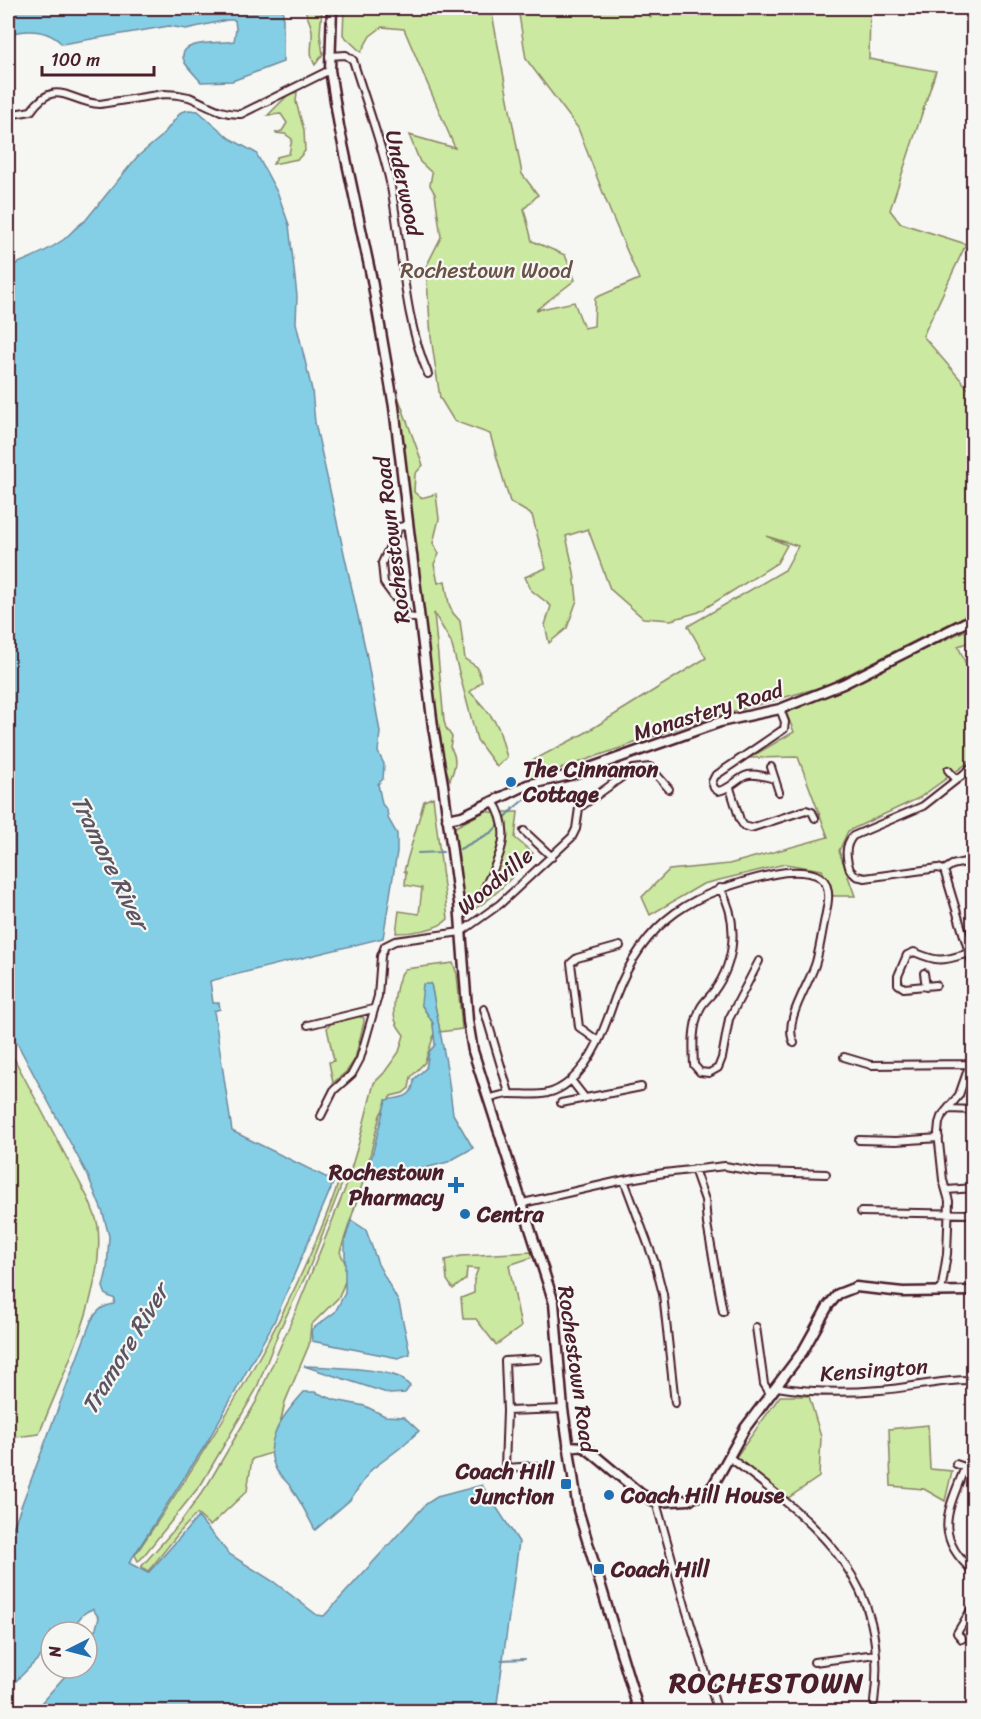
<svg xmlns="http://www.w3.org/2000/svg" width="981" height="1719" viewBox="0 0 981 1719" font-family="Sriracha,sans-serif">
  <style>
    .green { fill: #cbe9a0; stroke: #8a8466; stroke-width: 1.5 }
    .water { fill: #85cfe6; stroke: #6d899b; stroke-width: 1.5 }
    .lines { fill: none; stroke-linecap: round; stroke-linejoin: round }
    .stream { stroke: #6d899b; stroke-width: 2 }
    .street-casing { stroke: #4a1f2b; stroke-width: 10 }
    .secondary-casing { stroke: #4a1f2b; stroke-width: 13 }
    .street { stroke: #f6f6f2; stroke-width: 6 }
    .secondary { stroke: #f6f6f2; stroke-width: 8 }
    .poi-dot { fill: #1f6fb2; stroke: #f6f6f2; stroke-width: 2 }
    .labels { text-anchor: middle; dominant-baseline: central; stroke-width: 4.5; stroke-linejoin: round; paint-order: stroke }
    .street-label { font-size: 22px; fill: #4a1f2b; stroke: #f6f6f2 }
    .park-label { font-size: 22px; fill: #6a5248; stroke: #f6f6f2 }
    .poi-label { font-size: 22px; font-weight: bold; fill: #4a1f2b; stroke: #f6f6f2; text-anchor: start }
    .water-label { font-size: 24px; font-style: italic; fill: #5c5463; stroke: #f6f6f2 }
    .district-label { font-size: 28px; font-weight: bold; letter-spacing: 1.5px; fill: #4a1f2b; stroke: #f6f6f2 }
  </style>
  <rect width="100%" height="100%" fill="#f6f6f2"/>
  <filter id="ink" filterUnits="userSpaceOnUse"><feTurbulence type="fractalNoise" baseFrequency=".0167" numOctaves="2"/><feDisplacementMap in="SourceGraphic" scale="12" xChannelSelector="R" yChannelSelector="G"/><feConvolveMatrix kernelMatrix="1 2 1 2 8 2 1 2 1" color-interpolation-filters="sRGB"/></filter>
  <g filter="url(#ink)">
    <!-- green -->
    <path class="green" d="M305 8H322L320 34 323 54 315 65C308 54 313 44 312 31 311 23 306 16 305 8Z
      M344 8H491L522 174 538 195 524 209 532 241 565 255 575 280 536 310 574 302 584 328 594 326 595 298 639 279 610 211 578 128 526 59 518 8H647L651 18 649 8H870L869 59 936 71 890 210 900 223 966 244 923 336 973 394V612L825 686 689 724 531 779 526 764 585 733 706 658 688 626 785 570 798 546 766 536 787 545 777 563 699 612 671 620 643 618 610 589 588 529 566 536 574 572 577 600 567 628 549 643 545 625 551 606 531 590 525 577 546 568 532 515 510 502 490 434 454 421 440 398 431 337 426 267 441 237 435 194 430 185 432 173 420 162 409 135 455 148 404 29 382 27 370 36 361 52 343 35Z
      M297 92 296 102 304 130 305 151 298 159 273 164 277 157 289 154 292 139 285 134 275 133 282 131 287 123 281 114 268 115 289 94Z
      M396 391 423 465 415 474 414 492 421 498 436 494 439 519 433 543 439 554 434 564 438 583 445 581 449 604 453 613 460 621 465 659 477 667 482 681 470 692C478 700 496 720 499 730 502 739 504 748 507 757L497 767 477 740 451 642 434 613 444 721 446 728 452 737 450 747C458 758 455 768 450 780 432 738 434 690 428 645 426 630 423 615 421 600 412 530 406 461 396 391Z
      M973 627V641L958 646 973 680V759L919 798 848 831 839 851 855 896H833L822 870 785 864 703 884 650 915 642 897 669 870 729 864 828 837 798 757 749 758 794 732 786 712Z
      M433 797 448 919C438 930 411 933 396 933L399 911 419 914 422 888 405 885 406 872 404 871 424 801Z
      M488 810 489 812H518L515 838 533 853C513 876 494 900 467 913L461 898 454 836 455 827Z
      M453 963 457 974 462 1029 440 1032 431 984 421 1004 433 1023 434 1035 425 1062 411 1077 409 1088 403 1093 391 1096 380 1115 365 1176 340 1252 347 1267V1276L339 1297 311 1325 309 1345 285 1402 274 1452 252 1459 247 1491 210 1526 197 1514C178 1531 165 1552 148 1571L141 1567 180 1523 208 1484 256 1402 298 1306 345 1189 359 1142 374 1083 384 1073 399 1052 404 1035C401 1031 397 1026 396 1022 391 1010 396 978 405 969Z
      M358 1016 364 1018V1022L355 1059 347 1071 333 1083 329 1062 334 1061 327 1028 331 1023Z
      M8 1047 89 1200C92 1209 97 1218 98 1227 105 1292 63 1374 39 1434L8 1438Z
      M341 1175 345 1176 308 1271 279 1331 256 1390 202 1483 141 1559 138 1561 135 1555C216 1436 295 1312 341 1175Z
      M532 1252 533 1257 509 1265 521 1327 496 1345 476 1319H463L461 1298 474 1293V1280L478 1269 467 1268 466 1279 453 1289 447 1280 445 1260 461 1256Z
      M780 1396H809L821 1437 819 1477 788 1498 736 1457Z
      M928 1425 930 1469 952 1471 945 1501 924 1489 891 1486 889 1429Z"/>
    <!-- water -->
    <path class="water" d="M8 8H283V62L232 81 201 82C196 76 189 69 185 63 172 38 224 44 234 41L236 29 235 20H227L186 29 169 26 62 44C48 29 27 29 8 34Z
      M189 110 198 111 229 138 256 153 278 194 289 225 297 296 296 323 312 390 315 423 366 652 380 732 378 752 384 764 383 779 378 784 382 804 387 810 388 818 397 834V852L383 938 210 981 213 1003H219L220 1009 214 1011 232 1131 334 1181 274 1322 206 1444 129 1563 148 1573 198 1517 229 1554 274 1582 317 1615 324 1616 426 1504 437 1497 482 1485 519 1542 496 1711H34L72 1668H87V1644L96 1628 99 1618 93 1609C74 1614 82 1632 51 1632V1646L8 1689V1541L91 1321C98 1310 102 1306 114 1304L115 1299 106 1295 103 1287 107 1270 109 1236 103 1213 88 1176 8 1026V267C27 260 46 252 63 240 71 234 76 226 85 221L137 157 161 137 181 112Z
      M423 984H431L447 1068 453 1114 473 1148 448 1162 398 1175 368 1171 386 1100C402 1097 413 1099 414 1079L426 1068 429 1052 435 1045 433 1023 421 1004Z
      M351 1220 366 1230 378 1264 399 1303 410 1354 398 1358 312 1341 311 1330 335 1312 345 1293V1240Z
      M304 1366C330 1367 375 1368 399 1377 403 1379 407 1383 410 1386L405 1393 390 1394Z
      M304 1392H315L335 1400 365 1406 385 1416 404 1417 419 1431 400 1448 371 1470 350 1500 315 1530C308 1517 301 1502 292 1489 288 1482 281 1477 277 1471 260 1442 285 1413 304 1392Z"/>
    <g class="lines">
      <!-- stream -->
      <path class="stream" d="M460 849 492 832 514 808 533 792
        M418 853 443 852
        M501 1660 525 1659"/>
      <defs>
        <path id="street" d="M329 56 346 55 353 60C365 100 381 141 390 182 403 246 402 314 428 374
          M8 115 31 111C56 76 70 103 100 104L164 94C173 94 181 95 189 97 207 104 221 115 241 114L330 70
          M409 525 399 527 382 563 384 583 409 617 420 619
          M974 766 923 806 853 836C844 846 846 858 850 870L856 876 865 878 938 868 944 870 974 969
          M771 767 779 792
          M948 770 957 780
          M775 779C766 777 753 772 745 776 734 781 731 789 718 791L714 788 712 782 715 776 784 729 785 722 780 709
          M730 788 740 820 744 826 751 828 806 810 812 812 815 818
          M524 831 552 857
          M944 870 952 865 974 860
          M485 887C499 857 514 833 493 801
          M720 888C739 920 736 961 714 991 710 997 703 1002 700 1009 692 1027 693 1046 694 1065L700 1072 709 1073 718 1068 722 1058 729 1019 759 961
          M924 973 926 987
          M936 985 904 988 898 984V976L907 955 914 952C940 963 942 961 969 953
          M484 1009 509 1093
          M308 1025 373 1009
          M598 1041 579 1027 571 963 577 958 620 946
          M844 1057 871 1065 969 1064
          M571 1080 585 1098
          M488 1099C495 1097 503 1094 510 1094 534 1094 549 1099 570 1081 594 1060 605 1027 615 998 645 917 694 892 774 874 788 871 817 869 825 882 831 894 827 906 825 918 822 932 820 948 816 962 810 984 782 1021 794 1043
          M561 1103 641 1087
          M949 1109 974 1110
          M321 1116 334 1090 352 1074 360 1059 378 996 381 956 385 946 395 941 461 932 500 904 572 837 576 829 579 808 633 769 650 767 669 789
          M859 1140 896 1141 939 1138
          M694 1169 705 1200 707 1224 723 1312
          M624 1180 655 1263 663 1294 675 1403
          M947 1190 974 1188
          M523 1203 624 1180 664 1173 725 1166 758 1172 826 1174
          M861 1212 974 1214
          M941 1292 947 1254 949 1201 943 1180 938 1133 939 1123 941 1117 959 1095 974 1052
          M756 1327 764 1384 771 1395
          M777 1387C812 1393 845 1393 880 1390 911 1388 943 1379 974 1380
          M507 1411 563 1409
          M729 1457C816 1524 891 1578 874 1702
          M956 1464 974 1470
          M537 1466 505 1468 507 1411 505 1361 538 1359
          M965 1467C948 1511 932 1536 974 1572
          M656 1502 686 1609 718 1712
          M962 1639 957 1633 974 1605
          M814 1662 876 1654"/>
        <path id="secondary" d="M332 8 330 70 339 126 372 280 394 407 433 727 443 784 459 903 468 1021 473 1051 554 1303 563 1409 578 1510 639 1712
          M447 819 462 816 527 785 570 775 720 722 780 709 843 684 974 618
          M568 1446 584 1447 592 1453 641 1494 656 1502 688 1500 706 1493 714 1484 745 1428 803 1351 828 1306 838 1294 856 1287 903 1292 974 1291"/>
      </defs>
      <!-- street casing -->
      <use href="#street" class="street-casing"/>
      <!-- secondary casing -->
      <use href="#secondary" class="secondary-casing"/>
      <!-- street -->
      <use href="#street" class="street"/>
      <!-- secondary -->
      <use href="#secondary" class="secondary"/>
    </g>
  </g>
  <!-- markers -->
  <g class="poi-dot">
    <circle cx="511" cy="782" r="6"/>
    <path d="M453 1176h6v6h6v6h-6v6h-6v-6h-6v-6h6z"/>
    <circle cx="465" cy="1214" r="6"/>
    <rect x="560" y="1478" width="12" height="12" rx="3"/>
    <circle cx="609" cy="1495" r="6"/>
    <rect x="593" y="1563" width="12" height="12" rx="3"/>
  </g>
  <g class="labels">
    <!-- street labels -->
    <g class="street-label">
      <text transform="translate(404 183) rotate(78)">Underwood</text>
      <text transform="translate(392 540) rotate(-97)">Rochestown Road</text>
      <text transform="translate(708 711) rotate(-17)">Monastery Road</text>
      <text transform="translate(495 881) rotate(-40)">Woodville</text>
      <text transform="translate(577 1369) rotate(82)">Rochestown Road</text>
      <text transform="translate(874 1370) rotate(-4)">Kensington</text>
    </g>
    <!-- park labels -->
    <g class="park-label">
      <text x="486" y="270">Rochestown Wood</text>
    </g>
    <!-- poi labels -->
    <g class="poi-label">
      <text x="523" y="769">The Cinnamon<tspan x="523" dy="25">Cottage</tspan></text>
      <text x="444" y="1172" text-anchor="end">Rochestown<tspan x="444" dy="25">Pharmacy</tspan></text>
      <text x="477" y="1214">Centra</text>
      <text x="554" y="1471" text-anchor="end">Coach Hill<tspan x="554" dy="25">Junction</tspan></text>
      <text x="621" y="1495">Coach Hill House</text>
      <text x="611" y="1569">Coach Hill</text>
    </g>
    <!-- water labels -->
    <g class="water-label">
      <text transform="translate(110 862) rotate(64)">Tramore River</text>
      <text transform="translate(125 1349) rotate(-59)">Tramore River</text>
    </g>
    <!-- district labels -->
    <g class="district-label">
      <text x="767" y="1682">ROCHESTOWN</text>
    </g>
  </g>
  <!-- margin -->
  <rect width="981" height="1719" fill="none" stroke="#f6f6f2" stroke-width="30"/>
  <rect x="15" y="15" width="951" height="1689" fill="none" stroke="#4a1f2b" stroke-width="2" filter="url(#ink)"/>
  <!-- north arrow -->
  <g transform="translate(69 1650) rotate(264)"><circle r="28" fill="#f6f6f2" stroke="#b1a0a2" stroke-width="1.5"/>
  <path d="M0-4.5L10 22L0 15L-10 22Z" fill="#1f6fb2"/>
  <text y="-9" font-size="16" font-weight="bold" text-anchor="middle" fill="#4a1f2b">N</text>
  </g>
  <!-- scale -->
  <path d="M42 66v9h112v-9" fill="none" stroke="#4a1f2b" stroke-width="3"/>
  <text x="51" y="66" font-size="18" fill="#4a1f2b" stroke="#f6f6f2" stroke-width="4.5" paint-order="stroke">100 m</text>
</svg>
